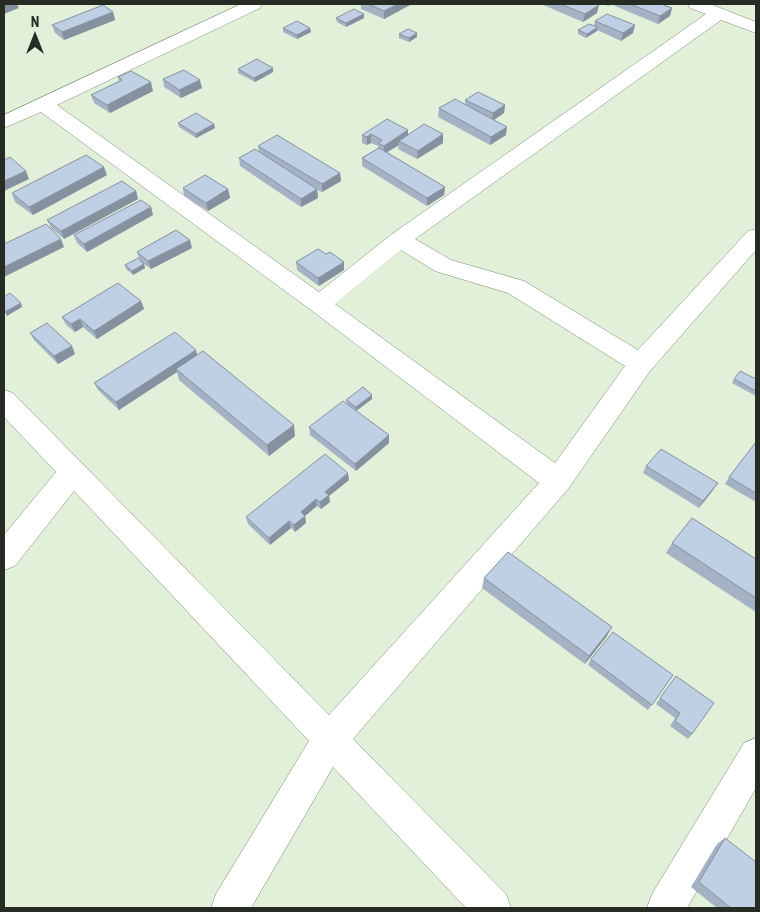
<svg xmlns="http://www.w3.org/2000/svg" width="760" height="912" viewBox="0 0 760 912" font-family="'Roboto Condensed',sans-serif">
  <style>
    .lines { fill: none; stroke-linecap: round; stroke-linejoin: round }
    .minor-casing { stroke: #7c8974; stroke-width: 1 }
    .minor { fill: #fff; fill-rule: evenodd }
    .wall { fill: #a4b2c4 }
    .shaded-wall { fill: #8691a0 }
    .building { fill: #bfcfe4; stroke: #8691a0 }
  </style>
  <rect width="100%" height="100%" fill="#e2f0d9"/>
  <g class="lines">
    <defs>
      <path id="minor" d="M241 4H262L260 8 57 105 319 292 392 234 706 14 690 8 688 4H710L756 22V33L721 20 415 239 451 260 524 281 638 350 748 231 756 229V250L650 371 568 489 353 739 506 894 511 908H466L333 767 251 908H211L216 894 309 741 74 491 15 566 4 570V535L56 472 4 417V390L13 393 329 715 539 483 311 310 41 112 4 128V115ZM401 250 435 271 508 293 625 366 555 463 335 304Z
        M756 738V788L687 908H647L652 894 744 743Z"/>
    </defs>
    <!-- minor casing -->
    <use href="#minor" class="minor-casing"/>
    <!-- minor -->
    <use href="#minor" class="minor"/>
  </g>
  <!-- wall -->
  <path class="wall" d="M361 4H412L384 19 361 9Z
    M541 4H595L597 13 583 22Z
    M602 4H612L609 6Z
    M616 4H661L672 8 670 16 658 24 615 6Z
    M113 12 115 20 64 40 55 33 52 25Z
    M364 14V18L346 27 337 22 336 18Z
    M595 21 633 33 621 41 597 30V31L586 38 578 34V30L594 26Z
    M283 28H310L311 32 297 39 283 32Z
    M417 33V37L409 42 399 38V34Z
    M273 68V72L255 82 238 73V69Z
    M118 77 153 91 110 113 94 103 91 95 119 81Z
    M163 79 202 88 181 98 164 87Z
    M465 100 505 105 504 113 494 120 506 135 490 145 438 117 439 108 465 105Z
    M178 123 214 124 215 128 196 138 179 127Z
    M362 135H408L443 143 417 159 398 149 399 145 387 152 445 187 444 195 427 206 362 166V158L378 148V146L371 143 367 145 362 143Z
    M258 146 340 173 341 181 322 192 317 190 318 198 301 207 240 166 239 158 259 151Z
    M107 175 33 215 15 202 12 193Z
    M183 188 228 189 230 198 208 211 184 196Z
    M136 191 138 199 64 239 51 228 47 220Z
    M151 207 153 215 87 252 77 243 74 235Z
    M192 248 151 269 144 264 145 268 133 275 126 269 125 265 139 259 137 252Z
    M326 254 344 262V270L319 286 297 270 296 262Z
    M141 301 144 309 97 339 83 327 75 332 66 325 62 317Z
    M30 333 75 354 58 364 34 340Z
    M197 355 295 436 269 456 179 380 177 372 119 410 98 390 94 383Z
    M734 379H756V396L732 383Z
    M372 399 356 411 389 435V443L356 471 310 435 309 427 347 404 346 400Z
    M756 442V502L725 484 729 477Z
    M646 466 718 483 713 490 699 508 643 473Z
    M349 480 329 496 330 502 321 509 317 506 305 516 306 523 295 532 291 528 270 545 248 524 246 517Z
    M672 543 756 559V612L666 553Z
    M484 578 607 636 585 664 482 588Z
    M591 659 673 675 648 710 588 665Z
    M676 676 692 734 688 739 670 726 675 718 656 704Z
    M725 838 756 908H717L691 887 717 844Z"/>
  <!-- shaded-wall -->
  <path class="shaded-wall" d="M7 4H17L19 8 4 14V5Z
    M398 4H412L384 19V11Z
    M599 5 597 13 583 22 585 14Z
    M672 8 670 16 658 24 660 16Z
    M113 12 115 20 64 40 62 32Z
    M364 14V18L346 27V23Z
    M635 25 633 33 621 41 623 33Z
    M598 27 597 31 586 38 587 34Z
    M310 28 311 32 297 39V35Z
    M417 33V37L409 42V38Z
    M273 68V72L255 82 254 78Z
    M200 80 202 88 181 98 179 90Z
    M151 82 153 91 110 113 107 105Z
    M505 105 504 113 492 121 493 113Z
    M214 124 215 128 196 138V134Z
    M507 127 506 135 490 145 491 137Z
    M408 130V138L399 141V145L384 154V146Z
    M371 134V143L367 145V137Z
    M443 134V143L417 159 418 151Z
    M104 167 107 175 33 215 29 207Z
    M26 171 29 179 4 191V181Z
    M340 173 341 181 322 192V184Z
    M445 187 444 195 427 206V198Z
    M228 189 230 198 208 211 206 203Z
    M317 189 318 198 301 207V199Z
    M136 191 138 199 64 239 61 231Z
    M151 207 153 215 87 252 84 244Z
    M61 239 64 247 4 277V267Z
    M190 240 192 248 151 269 148 261Z
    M344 262V270L319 286 318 278Z
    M144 264 145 268 133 275 132 271Z
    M141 301 144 309 97 339 94 331Z
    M21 303 22 307 7 316 5 312Z
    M80 319 83 327 75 332 71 324Z
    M72 346 75 354 58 364 54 356Z
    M196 350 198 358 176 369 177 372 119 410 116 402Z
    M372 395V399L356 411V407Z
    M294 425 295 436 269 456 267 445Z
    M389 435V443L356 471 355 464Z
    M348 473 349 480 329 496 330 502 321 509 320 502 325 492Z
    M718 483 713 490 699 508 703 501Z
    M316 499 317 506 305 516 306 523 295 532 294 525 301 512Z
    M289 521 291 528 270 545 269 538Z
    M612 627 607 636 585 664 589 656Z"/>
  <!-- building -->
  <path class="building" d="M368 4H398L384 11Z
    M560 4H595L599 5 585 14Z
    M630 4H661L672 8 660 16Z
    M103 5 113 12 62 32 52 25Z
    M354 9 364 14 346 23 336 18Z
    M607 14 635 25 623 33 595 21Z
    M297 21 310 28 297 35 283 28Z
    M589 24 598 27 587 34 578 30Z
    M408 29 417 33 409 38 399 34Z
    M257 59 273 68 254 78 238 69Z
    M184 70 200 80 179 90 163 79Z
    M131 71 151 82 107 105 91 95 122 80 118 77Z
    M478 92 505 105 493 113 465 100Z
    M455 99 507 127 491 137 439 108Z
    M196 113 214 124 196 134 178 123Z
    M387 119 408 130 384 146 378 143 382 140 371 134 367 137 362 135Z
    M424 124 443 134 418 151 399 141Z
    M277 135 340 173 322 184 258 146Z
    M379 148 445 187 427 198 362 158Z
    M255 149 317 189 301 199 239 158Z
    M86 155 104 167 29 207 12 193Z
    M10 157 26 171 4 181V160Z
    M205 175 228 189 206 203 183 188Z
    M122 181 136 191 61 231 47 220Z
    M141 200 151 207 84 244 74 235Z
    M46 224 61 239 4 267V244Z
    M176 230 190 240 148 261 137 252Z
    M318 249 326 254 330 252 344 262 318 278 296 262Z
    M138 258 144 264 132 271 125 265Z
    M118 283 141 301 94 331 80 319 71 324 62 317Z
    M10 293 21 303 5 312 4 311V297Z
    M47 323 72 346 54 356 30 333Z
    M175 332 196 350 116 402 94 383Z
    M203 351 294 425 267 445 176 369Z
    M740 371 756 379V391L734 379Z
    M363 387 372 395 356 407 346 400Z
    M343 401 389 435 355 464 309 427Z
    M756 442V493L729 477Z
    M661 449 718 483 703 501 646 466Z
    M325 454 348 473 325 492 329 495 320 502 316 499 301 512 305 516 294 525 289 521 269 538 246 517Z
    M692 518 756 559V598L672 543Z
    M508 552 612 627 589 656 484 578Z
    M613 632 673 675 652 705 591 659Z
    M676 676 714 703 692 734 675 721 680 713 660 698Z
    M725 838 756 862V908H731L699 882Z"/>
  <!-- border -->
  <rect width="760" height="912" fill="none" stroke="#262b23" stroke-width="10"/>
  <!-- north arrow -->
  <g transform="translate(35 35)" stroke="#e2f0d9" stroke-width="4" paint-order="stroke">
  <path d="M0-4L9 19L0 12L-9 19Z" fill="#262b23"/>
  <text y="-8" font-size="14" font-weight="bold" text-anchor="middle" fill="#262b23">N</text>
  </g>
</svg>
